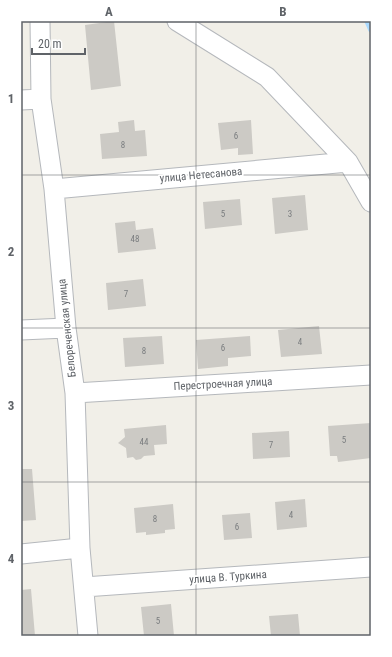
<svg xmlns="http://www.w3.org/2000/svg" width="392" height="657" viewBox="0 0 392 657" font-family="'Roboto Condensed',sans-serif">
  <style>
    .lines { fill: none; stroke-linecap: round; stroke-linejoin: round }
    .stream { stroke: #aadaff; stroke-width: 5.5 }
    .building { fill: #cccac5 }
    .street-casing { stroke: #b5b8bc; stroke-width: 21 }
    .street { stroke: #fff; stroke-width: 19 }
    .grid { fill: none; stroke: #5f6368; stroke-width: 1; stroke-opacity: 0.55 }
    .labels { text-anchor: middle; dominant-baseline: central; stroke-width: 3.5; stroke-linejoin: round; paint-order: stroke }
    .number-label { font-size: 9px; fill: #7a7d7f }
    .street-label { font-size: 11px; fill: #5f6368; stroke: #fff }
    .neatline { fill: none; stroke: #5f6368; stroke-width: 1.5 }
    .grid-label { font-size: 13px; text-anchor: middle; font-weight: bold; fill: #5f6368 }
  </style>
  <rect width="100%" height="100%" fill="#f1efe8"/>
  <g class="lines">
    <!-- stream -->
    <path class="stream" d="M367 21 371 30"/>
  </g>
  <!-- building -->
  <path class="building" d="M114 21 121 86 91 90 85 25Z
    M134 120 135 131 145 130 147 156 102 159 100 134 119 132 118 122Z
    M251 120 253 154 238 155V148L221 150 218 123Z
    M305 195 308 230 275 234 272 198Z
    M240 199 242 225 205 229 203 202Z
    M135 221 136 230 153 228 156 249 118 253 115 223Z
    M143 279 146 306 108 310 106 283Z
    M319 326 322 354 281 357 278 330Z
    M162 336 164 364 125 367 123 338Z
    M250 336 251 356 228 358V366L198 369 196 340Z
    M371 423V458L338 462 337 456H330L328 426Z
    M166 425 167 444 154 445 155 455 144 456 141 459 136 460 133 457 127 458 126 448 118 443 125 437 124 429Z
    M289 431 290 457 253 459 252 433Z
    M21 469H32L36 520 21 521Z
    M305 499 307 527 277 530 275 502Z
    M173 504 175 529 165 530V533L146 535V532L136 533 134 508Z
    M250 513 252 538 224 540 222 515Z
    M31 589 35 636H21V590Z
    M171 604 174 636H144L141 607Z
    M298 614 300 636H271L269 616Z"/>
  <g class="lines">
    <defs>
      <path id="street" d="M40 21 41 99 54 189 66 328 75 393 80 548 88 636
        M177 21 267 77 348 162 371 202
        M21 100 41 99
        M54 189 348 162
        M21 330 66 328
        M75 393 371 375
        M21 554 80 548
        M84 587 371 567"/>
    </defs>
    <!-- street casing -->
    <use href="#street" class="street-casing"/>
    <!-- street -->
    <use href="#street" class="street"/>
  </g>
  <!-- grid -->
  <path class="grid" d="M196 21V636M21 175H371M21 328H371M21 482H371"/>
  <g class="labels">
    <!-- number labels -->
    <g class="number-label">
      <text x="236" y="136">6</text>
      <text x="123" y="145">8</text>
      <text x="223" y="214">5</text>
      <text x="290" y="214">3</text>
      <text x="135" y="239">48</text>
      <text x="126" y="294">7</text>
      <text x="300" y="342">4</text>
      <text x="223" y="348">6</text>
      <text x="144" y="351">8</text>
      <text x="344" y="440">5</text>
      <text x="144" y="442">44</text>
      <text x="271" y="445">7</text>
      <text x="291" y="515">4</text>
      <text x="155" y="519">8</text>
      <text x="237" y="527">6</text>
      <text x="158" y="621">5</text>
    </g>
    <!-- street labels -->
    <g class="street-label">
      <text transform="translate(201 175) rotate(-5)">улица Нетесанова</text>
      <text transform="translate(67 328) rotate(-96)">Белореченская улица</text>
      <text transform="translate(223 384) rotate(-3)">Перестроечная улица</text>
      <text transform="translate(228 577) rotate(-4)">улица В. Туркина</text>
    </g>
  </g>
  <!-- border -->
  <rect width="392" height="657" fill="none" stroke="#ffffff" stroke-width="44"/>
  <!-- scale -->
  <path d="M32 48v6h53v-6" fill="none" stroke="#5f6368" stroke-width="2"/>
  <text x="38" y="48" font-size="12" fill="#5f6368" stroke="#ffffff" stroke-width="3" paint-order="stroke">20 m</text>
  <rect x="22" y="22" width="348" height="613" class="neatline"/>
  <g class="grid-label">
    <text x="109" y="16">A</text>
    <text x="283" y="16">B</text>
    <text x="11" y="103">1</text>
    <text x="11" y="256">2</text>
    <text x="11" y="410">3</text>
    <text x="11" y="563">4</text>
  </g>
</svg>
